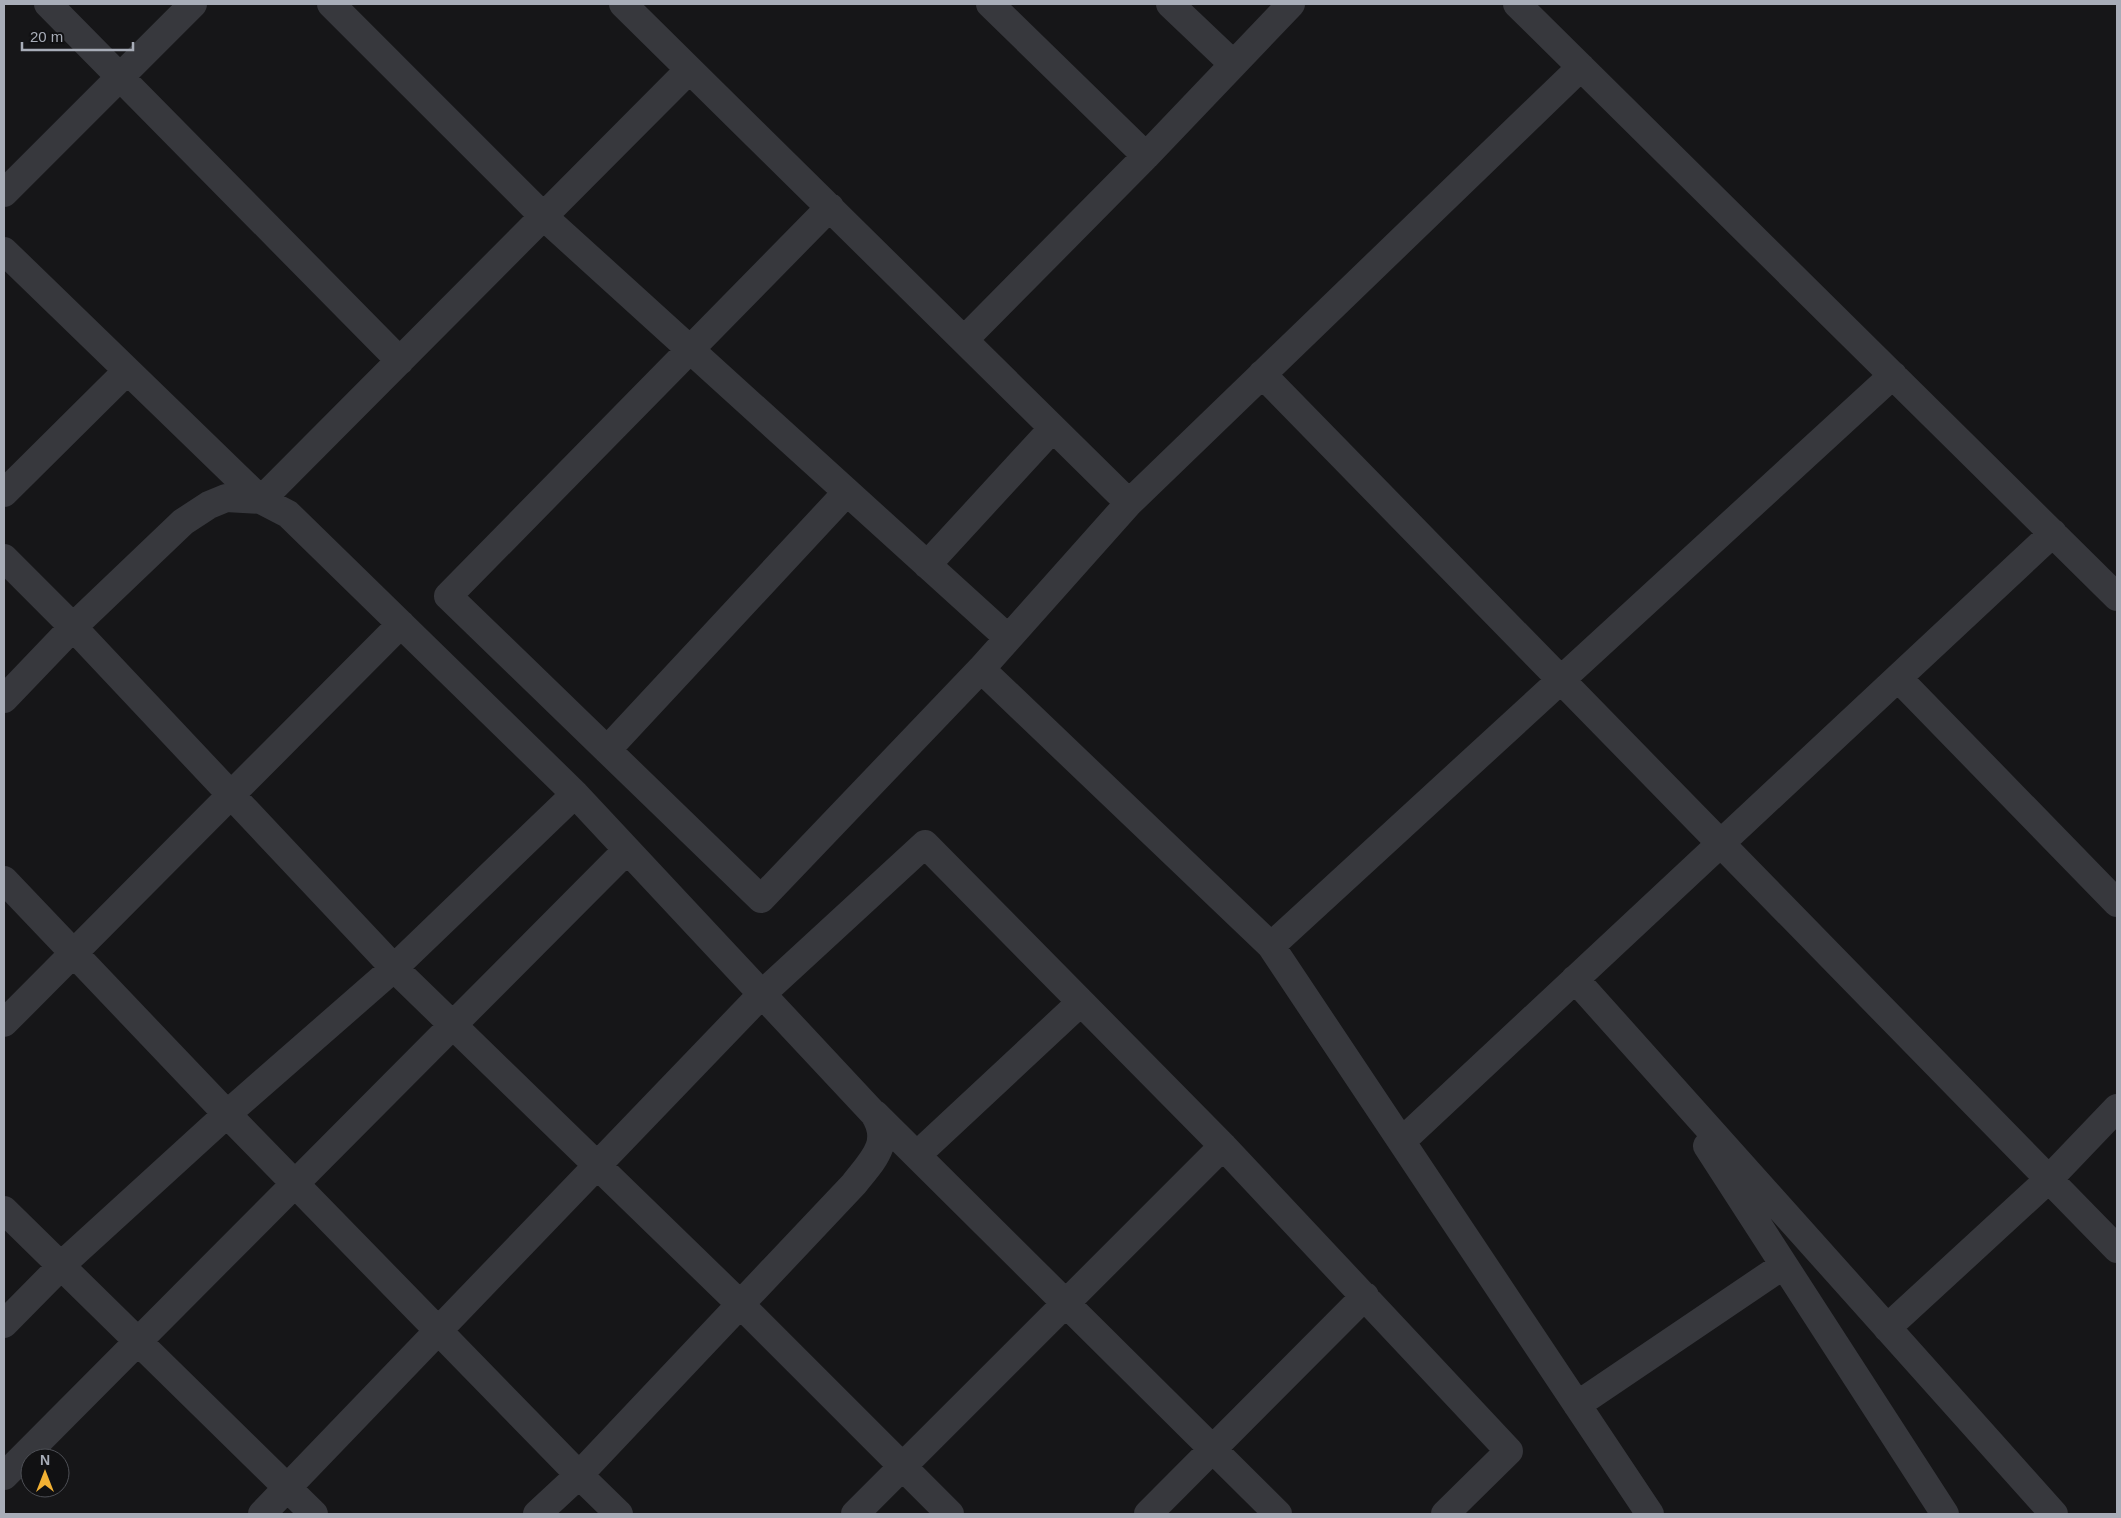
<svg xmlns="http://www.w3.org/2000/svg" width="2121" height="1518" viewBox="0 0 2121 1518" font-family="Helvetica,sans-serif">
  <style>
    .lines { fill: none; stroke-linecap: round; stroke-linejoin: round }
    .minor { stroke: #37383d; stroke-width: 28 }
  </style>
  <rect width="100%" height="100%" fill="#161618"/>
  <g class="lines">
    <!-- minor -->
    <path class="minor" d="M48 4 400 361
      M331 4 543 216 1008 638
      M623 4 1129 503
      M990 4 1146 156
      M1170 4 1232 63
      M1517 4 2117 597
      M1581 67 1129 503 981 669 1271 946 1650 1514
      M4 193 193 4
      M830 207 448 596 761 899 981 669
      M4 251 261 500 689 70
      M964 340 1146 156 1291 4
      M1262 374 2117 1249
      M4 493 127 371
      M4 558 73 627 394 968 740 1304 950 1514
      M927 565 1053 428
      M1898 678 2117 903
      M4 699 73 627 183 522 209 505 226 498 261 500 288 514 575 794 874 1114C893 1143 871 1162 854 1184L579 1475 537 1514
      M607 750 847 492
      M4 880 227 1114 579 1475 619 1514
      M1271 946 1893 375
      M1575 979 2054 1514
      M4 1023 401 624
      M875 1114 1278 1514
      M1402 1141 2053 533
      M1707 1146 1945 1514
      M917 1155 1081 1002
      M4 1210 314 1514
      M4 1324 68 1259 227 1114 394 968 575 794
      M1887 1328 2049 1179 2117 1108
      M1577 1405 1784 1265
      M4 1476 627 850
      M262 1514 762 994 925 844 1223 1146 1509 1451 1445 1514
      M855 1514 1223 1146
      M1148 1514 1365 1296"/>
  </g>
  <!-- border -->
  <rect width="2121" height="1518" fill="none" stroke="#a8adb8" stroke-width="10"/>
  <!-- north arrow -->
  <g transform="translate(45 1473)"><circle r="24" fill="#111113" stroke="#4d4f55"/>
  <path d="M0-4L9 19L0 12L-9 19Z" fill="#f2b134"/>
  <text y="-8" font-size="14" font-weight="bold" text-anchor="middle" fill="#a8adb8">N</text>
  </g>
  <!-- scale -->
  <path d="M22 42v8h111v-8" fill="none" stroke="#a8adb8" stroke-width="2.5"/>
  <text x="30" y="42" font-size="15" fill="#a8adb8" stroke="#111113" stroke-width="4" paint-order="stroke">20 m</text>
</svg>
